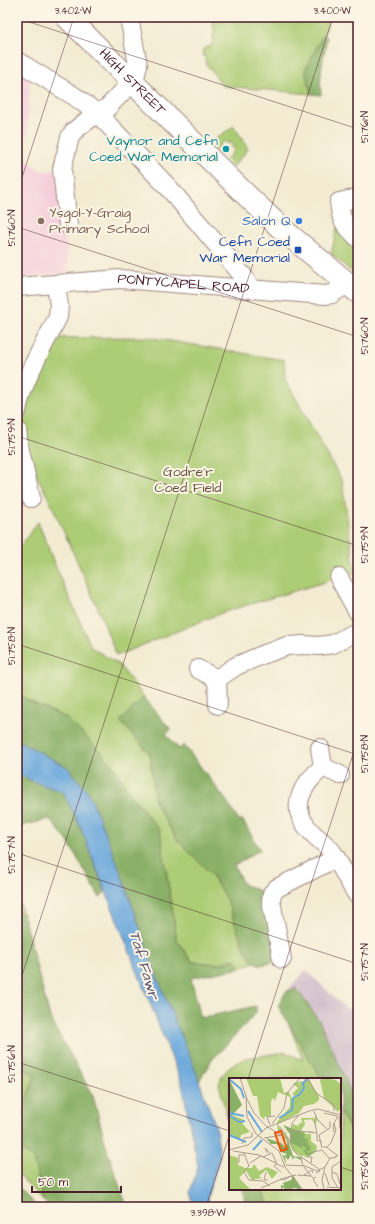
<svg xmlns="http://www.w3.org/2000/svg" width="375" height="1224" viewBox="0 0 375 1224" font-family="'Architects Daughter',sans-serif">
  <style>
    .built { fill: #f5cfdc }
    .industrial { fill: #d1bdcc }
    .green { fill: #accc74; stroke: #7b7650 }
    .forest { fill: #89b066; stroke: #6a6848 }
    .water { fill: #6aa8dc; stroke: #5a6484 }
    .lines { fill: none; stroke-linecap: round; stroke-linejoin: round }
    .minor-casing { stroke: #9e867f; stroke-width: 20 }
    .major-casing { stroke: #9e867f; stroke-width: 24 }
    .minor { stroke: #fff; stroke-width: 18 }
    .major { stroke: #fff; stroke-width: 22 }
    .ticks { fill: none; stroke: #4a1f2b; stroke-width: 1; stroke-opacity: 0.45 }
    .culture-dot { fill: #0f9aa8; stroke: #fcf5e5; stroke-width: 1.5 }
    .education-dot { fill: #8d6e63; stroke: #fcf5e5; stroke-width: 1.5 }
    .shop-dot { fill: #3f7fe0; stroke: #fcf5e5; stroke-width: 1.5 }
    .transit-dot { fill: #1a4fb4; stroke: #fcf5e5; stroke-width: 1.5 }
    .labels { text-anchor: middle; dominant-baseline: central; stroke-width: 4; stroke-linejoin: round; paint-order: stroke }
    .street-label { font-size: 14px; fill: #4a1f2b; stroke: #fcf5e5 }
    .culture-label { font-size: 14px; fill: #0d838f; stroke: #fcf5e5; text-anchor: end }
    .education-label { font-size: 14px; fill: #785e54; stroke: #fcf5e5; text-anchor: start }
    .shop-label { font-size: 14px; fill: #366cbe; stroke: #fcf5e5; text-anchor: end }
    .transit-label { font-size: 14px; fill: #164399; stroke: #fcf5e5; text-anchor: end }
    .park-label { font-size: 14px; fill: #675341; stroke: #fcf5e5 }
    .water-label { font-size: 15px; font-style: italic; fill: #554f69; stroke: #fcf5e5 }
    .inset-river { fill: none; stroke: #6aa8dc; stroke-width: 2 }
    .inset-road { fill: none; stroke: #af9a90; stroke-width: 1 }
    .view { fill: #e8590c; fill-opacity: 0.15; stroke: #e8590c; stroke-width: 2 }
    .inset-edge { fill: none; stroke: #4a1f2b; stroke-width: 2 }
    .neatline { fill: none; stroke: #4a1f2b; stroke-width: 1.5 }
    .ticks-label { font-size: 10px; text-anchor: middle; fill: #4a1f2b }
  </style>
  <rect width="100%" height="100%" fill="#fcf5e5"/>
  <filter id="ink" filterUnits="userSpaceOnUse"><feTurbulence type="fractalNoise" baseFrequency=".025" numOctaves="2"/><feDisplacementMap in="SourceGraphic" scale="8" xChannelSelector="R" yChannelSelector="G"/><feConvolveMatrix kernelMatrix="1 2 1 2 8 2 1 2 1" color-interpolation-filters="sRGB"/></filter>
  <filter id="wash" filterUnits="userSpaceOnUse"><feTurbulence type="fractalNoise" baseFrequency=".012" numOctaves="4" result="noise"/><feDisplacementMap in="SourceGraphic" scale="16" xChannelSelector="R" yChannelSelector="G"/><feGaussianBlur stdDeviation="0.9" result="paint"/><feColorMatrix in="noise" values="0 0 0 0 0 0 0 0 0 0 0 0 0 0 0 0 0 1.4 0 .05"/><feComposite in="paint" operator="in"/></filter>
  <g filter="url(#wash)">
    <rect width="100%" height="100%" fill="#f3ecd3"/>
    <!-- built -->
    <path class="built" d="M17 65 30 74 27 136 17 135Z
      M17 158 25 159 42 171 59 170 69 270 66 273 17 278Z"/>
    <!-- industrial -->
    <path class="industrial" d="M306 970 346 1009 358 1004V1105L286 992Z"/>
    <!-- green -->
    <path class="green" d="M212 17H328L327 27 305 70 311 94 223 86 207 65 202 50 212 45 214 31Z
      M234 126 248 149 233 167 226 160 235 150 231 146 233 144 231 142 229 144 224 141 215 150 208 144Z
      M337 227 358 249V277L331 254Z
      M147 337 284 360 285 379 342 481 355 573 224 612 116 656C99 606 75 558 54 510 41 482 20 448 22 417 24 392 43 361 54 338Z
      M38 522 55 565 91 647 119 665 144 697 120 721 150 754 155 803 178 841 212 875 227 901 244 948 254 962 241 968 235 959 218 964 193 962 177 941 160 831 128 791 109 760 68 719 29 701 17 693V551Z
      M289 1024 321 1079H230V1128L219 1084 222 1076 230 1066 246 1058 285 1052 303 1060Z
      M17 1064 35 1076 17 1123Z
      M340 1112 358 1143V1207H270L261 1189H340Z
      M17 1147 18 1149 33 1158 43 1201 17 1173Z"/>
    <!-- forest -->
    <path class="forest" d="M323 35 327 38C323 58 319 75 321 95L311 94 305 70Z
      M17 692 29 701 68 719 109 760 128 791 160 831 177 941 192 962 218 964 235 959 241 968 191 978 201 1018 256 1006V1013L211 1061 199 1081 155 972 120 870 67 767 17 740Z
      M144 697 171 730 166 734 179 749 184 745 226 800 239 821 242 819 260 850 234 865 243 884 264 893 277 954 271 963 261 965 254 962 244 948 227 901 212 875 178 841 155 803 150 754 120 721Z
      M17 773 32 781 63 792 79 824 105 892 100 898 67 840 49 819 22 826 17 833Z
      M17 892 50 1018 93 1096 108 1153 127 1207H49L43 1201 33 1158 18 1149 17 1123 35 1076 17 1064Z
      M296 988 320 1022 351 1092 358 1105V1143L340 1112V1079H321L278 1006 286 992Z
      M17 1186 37 1207H17Z
      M243 1189H261L270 1207H245Z"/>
    <!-- water -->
    <path class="water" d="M17 740 67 767 89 793 120 870 155 972 191 1059 216 1127 220 1156 207 1198 212 1207H194L190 1192 198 1167 182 1084 79 824 63 792 32 781 17 773Z"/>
  </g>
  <g filter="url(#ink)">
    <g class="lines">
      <defs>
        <g id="minor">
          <path d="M17 61 74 96 97 113 168 187 244 277 250 289"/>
          <path d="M358 198 339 202C341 222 344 224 358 238"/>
          <path d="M68 225 62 169 70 137 74 131 97 113 107 108 132 82 136 74 138 65 129 17"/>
          <path id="s1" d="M17 287 120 279 325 295 332 294 347 284"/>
          <path d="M17 411C22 381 44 345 58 317L59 306 56 284"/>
          <path d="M17 430 19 446 31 498"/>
          <path d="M339 578 358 612"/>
          <path d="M198 669 217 679 236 666 262 655 287 646 304 645 319 646 333 644 358 631"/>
          <path d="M217 679 218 705"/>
          <path d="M320 748 323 767C305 782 288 804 307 827 314 837 326 843 333 853 342 867 348 882 358 896"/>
          <path d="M323 767 340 775"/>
          <path d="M282 959 271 901 272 893 277 888 336 858"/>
        </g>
        <g id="major">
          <path id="s2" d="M67 17 243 192 282 229 358 292"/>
        </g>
      </defs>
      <!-- minor casing -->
      <use href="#minor" class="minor-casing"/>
      <!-- major casing -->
      <use href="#major" class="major-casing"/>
      <!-- minor -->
      <use href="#minor" class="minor"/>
      <!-- major -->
      <use href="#major" class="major"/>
    </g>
  </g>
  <!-- ticks -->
  <path class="ticks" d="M17 18 358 129M17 193 74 17M17 227 358 337M17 436 358 546M17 644 358 755M17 853 358 964M17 991 333 17M17 1062 230 1131M248 1079 358 739M340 1167 358 1173M206 1207 230 1133"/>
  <!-- markers -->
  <circle class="culture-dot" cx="226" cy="149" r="4"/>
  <circle class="education-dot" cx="41" cy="221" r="4"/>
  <circle class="shop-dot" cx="299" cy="221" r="4"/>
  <rect class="transit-dot" x="294" y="246" width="8" height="8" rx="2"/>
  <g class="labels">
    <!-- street labels -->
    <g class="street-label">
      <text stroke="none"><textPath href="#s2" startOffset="92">HIGH STREET</textPath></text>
      <text stroke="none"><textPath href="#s1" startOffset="167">PONTYCAPEL ROAD</textPath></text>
    </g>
    <!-- culture labels -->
    <g class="culture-label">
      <text x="218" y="141">Vaynor and Cefn<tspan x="218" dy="16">Coed War Memorial</tspan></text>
    </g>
    <!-- education labels -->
    <g class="education-label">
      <text x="49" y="213">Ysgol-Y-Graig<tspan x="49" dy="16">Primary School</tspan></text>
    </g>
    <!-- shop labels -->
    <g class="shop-label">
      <text x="291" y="221">Salon Q</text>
    </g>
    <!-- transit labels -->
    <g class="transit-label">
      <text x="290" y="242">Cefn Coed<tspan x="290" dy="16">War Memorial</tspan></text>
    </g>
    <!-- park labels -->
    <g class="park-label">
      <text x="188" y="472">Godre'r<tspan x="188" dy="16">Coed Field</tspan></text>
    </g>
    <!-- water labels -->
    <g class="water-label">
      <text transform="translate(144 965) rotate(73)">Taf Fawr</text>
    </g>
  </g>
  <!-- overview -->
  <g transform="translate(229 1078)">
    <rect width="112" height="112" fill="#f3ecd3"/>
    <path d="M17 0H51L55 15 60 14 63 21 66 18 63 16 69 10 64 6 70 3V8L71 3 75 4 80 2 90 18V22L85 26 75 28 70 35 49 46 54 55 58 54 56 56 61 63 64 46 69 48 72 44 74 46 72 40H86V37L91 45 88 42 87 46H85V41L75 42 76 46 72 53H83L85 54 76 53 75 56H82V63L88 68 87 74 77 80 75 77 73 79 65 73 59 61 60 68 52 53 49 55 48 44 61 29V19L49 14 46 23 44 20 42 23V38L35 39 36 42 31 38 28 18H24ZM94 0 107 2 112 7V29L109 34 95 20 91 2ZM0 36 13 41 16 43 13 45 21 54 12 57 11 61 0 57ZM0 77 9 80V87L16 90H23L25 86 30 93 38 89 49 94 43 101 37 92 30 98 33 100 23 102 17 93 10 100 22 112H0Z" fill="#accc74"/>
    <path d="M0 1 13 27 3 37 0 36ZM54 47 77 56 72 59 76 58 75 61 78 60 79 62 77 65 80 64 79 69 82 67 81 73H76L80 75 85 72 79 78 74 73 77 71 75 68H73L74 71 62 65 61 56ZM37 60 52 65 57 70 59 62 64 78 70 79 72 80V82L65 79 64 82 62 77 59 82 56 78 57 87 53 76 55 78 58 76 52 74 48 66H42ZM64 97 73 112 66 110 57 112 54 109 52 112V107L55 108 54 105 62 102Z" fill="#89b066"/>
    <path class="inset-river" d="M0 1 12 11 15 20M19 33 33 54M0 35 15 38M0 37 10 44 16 43M50 40 63 32 64 20 71 16 75 10 74 5 80 0M0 57 17 64M24 72 33 62"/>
    <path class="inset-road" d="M11 0 17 18 18 39 27 56M75 2H80L87 15 105 27V33M17 19 25 35 37 48 60 62 64 72 72 80 74 88M85 33 88 41 98 51M95 35 108 38M110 38 111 50M83 41 86 45 88 55M43 46 55 30 58 15 71 0M41 47 38 39 46 38M51 49 60 61M62 52 87 55M105 54 104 47 109 38M88 55V62L93 64M27 56 50 73 56 89 74 112M90 57 101 50V43M90 57 93 70M35 60 53 57M61 65 63 45 70 37M13 66 15 60 23 59V54M94 69H98L102 65 107 52 105 45M97 69 108 77M0 72 19 67 37 50 80 33 89 31 112 37M93 72 101 81M4 73 30 77 47 85M15 75 20 88 15 94 20 102 34 103 41 108M38 75 36 70 41 75M34 79 43 75 48 86M72 79 90 91 91 93 87 95M10 85V77H15M21 85 32 78M82 85 83 79H79L84 74 93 72M57 87 76 88 88 93 96 89 101 80H104L107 79 109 77 106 79M75 89 84 100M37 94 35 102H39M52 94 45 88 47 86 55 89M103 94 108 96 111 106M96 95 100 107M68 97 82 98M75 97 83 92 84 95M87 99 84 101 89 109M51 101 55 102 62 98M98 109 112 110M32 110 55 100 67 97M109 110 103 100V89L112 83M95 111 93 102 96 89"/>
    <path class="view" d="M52 53 58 71 52 73 46 55Z"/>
    <rect width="112" height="112" class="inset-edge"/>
  </g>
  <!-- margin -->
  <rect width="375" height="1224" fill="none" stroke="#fcf5e5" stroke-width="44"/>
  <!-- scale -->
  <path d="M32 1186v6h89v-6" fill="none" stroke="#4a1f2b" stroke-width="2"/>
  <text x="38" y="1186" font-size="12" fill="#4a1f2b" stroke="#fcf5e5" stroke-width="3" paint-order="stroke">50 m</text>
  <rect x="22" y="22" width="331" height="1180" class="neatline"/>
  <g class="ticks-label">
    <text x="73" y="14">3.402°W</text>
    <text x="332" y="14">3.400°W</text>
    <text transform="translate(364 127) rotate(-90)" y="4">51.761°N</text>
    <text transform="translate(11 228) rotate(-90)" y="4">51.760°N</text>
    <text transform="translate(364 336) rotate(-90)" y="4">51.760°N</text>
    <text transform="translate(11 437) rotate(-90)" y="4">51.759°N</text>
    <text transform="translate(364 545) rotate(-90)" y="4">51.759°N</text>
    <text transform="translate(11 646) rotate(-90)" y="4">51.758°N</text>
    <text transform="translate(364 754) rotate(-90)" y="4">51.758°N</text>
    <text transform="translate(11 855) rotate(-90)" y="4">51.757°N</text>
    <text transform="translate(364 962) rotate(-90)" y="4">51.757°N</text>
    <text transform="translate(11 1064) rotate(-90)" y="4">51.756°N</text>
    <text transform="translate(364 1171) rotate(-90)" y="4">51.756°N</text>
    <text x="208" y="1216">3.398°W</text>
  </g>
</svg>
